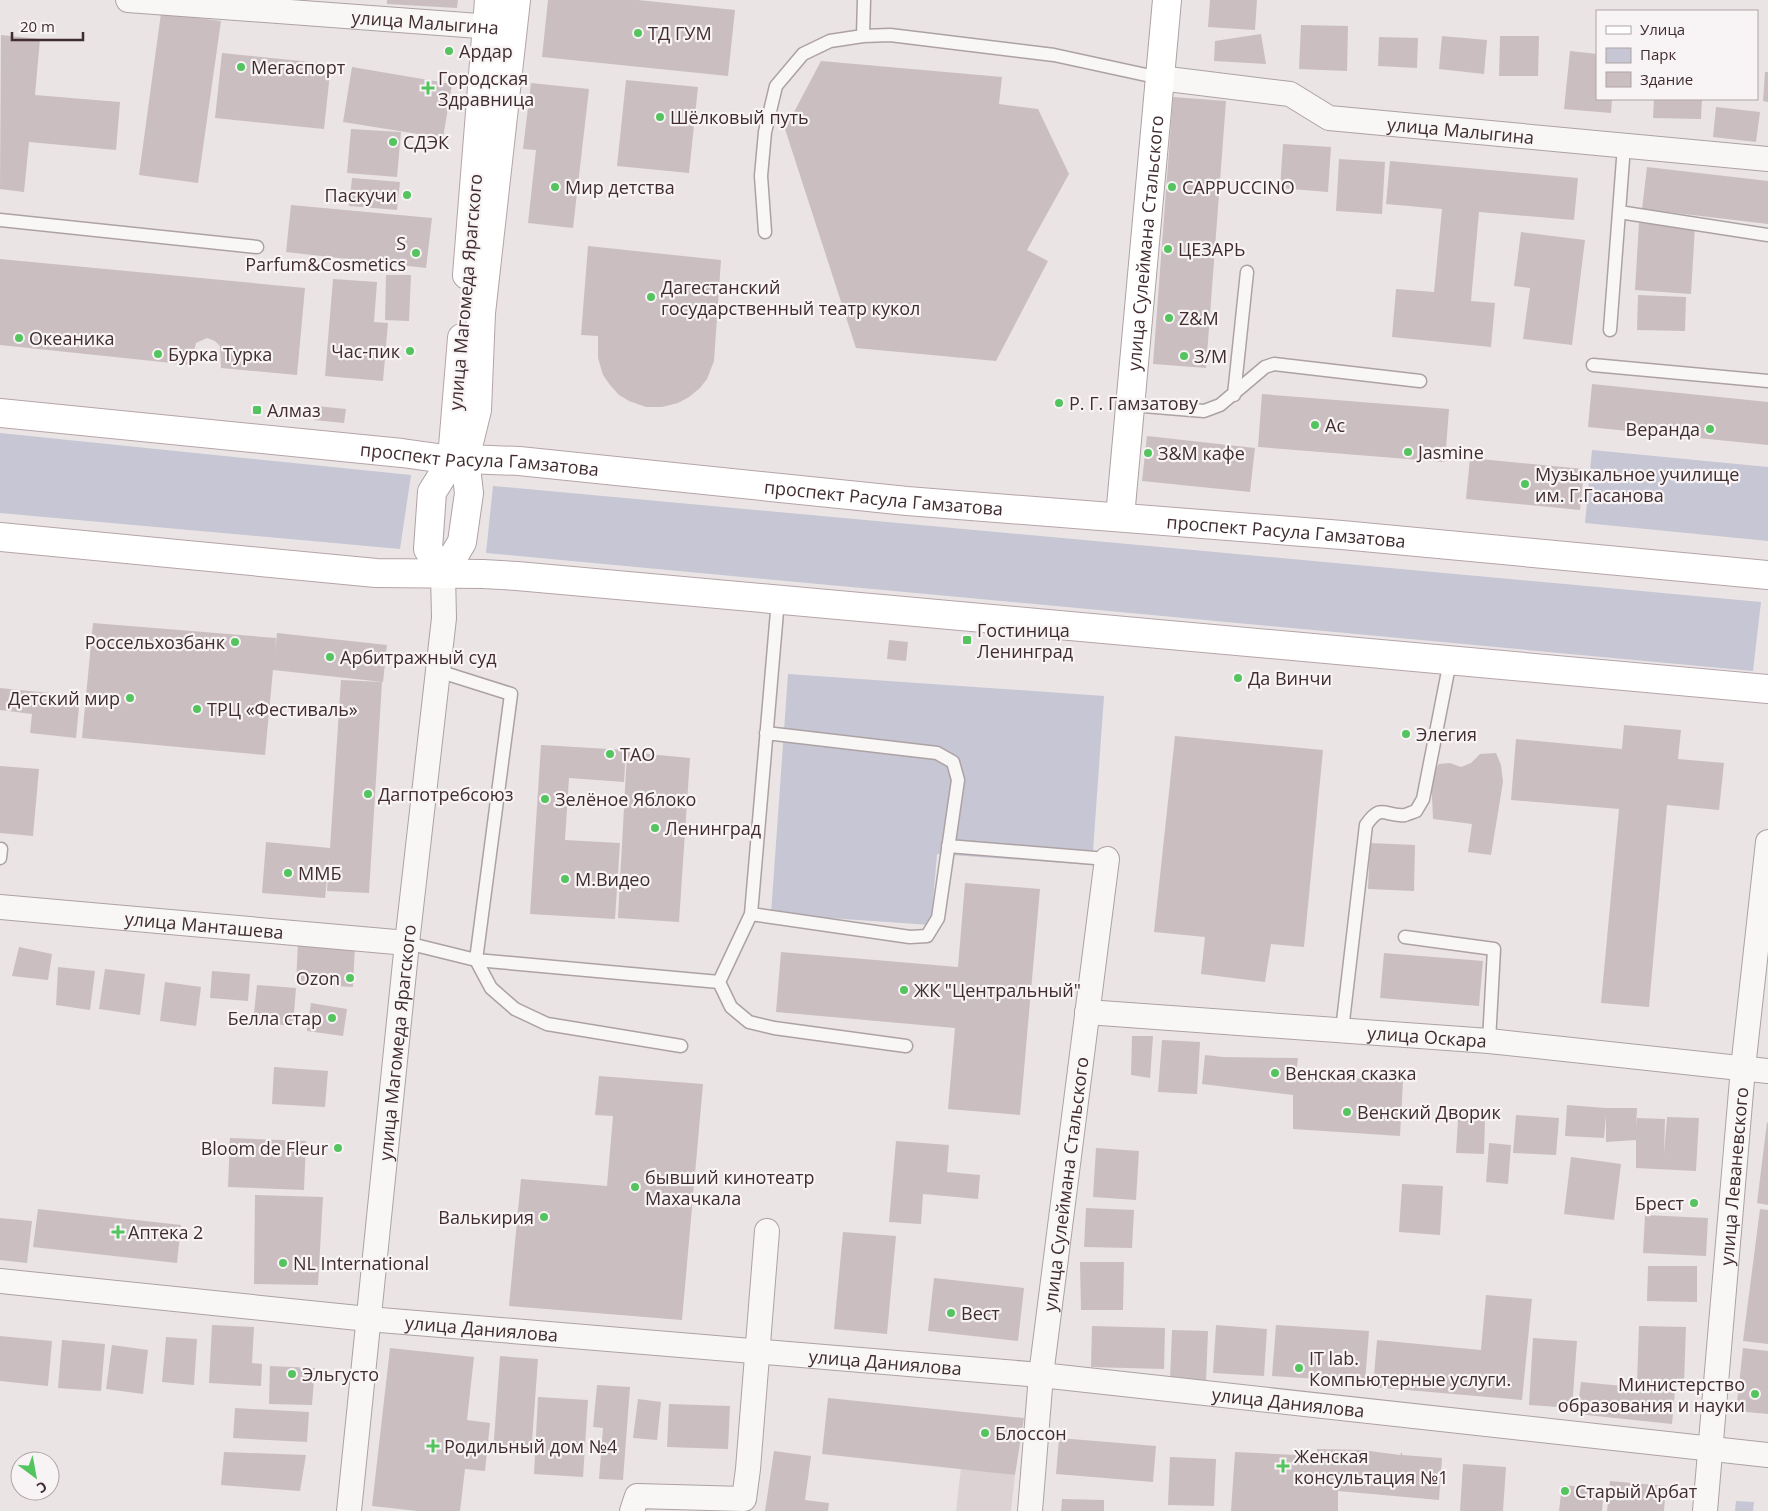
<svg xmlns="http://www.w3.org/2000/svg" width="1768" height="1511" viewBox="0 0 1768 1511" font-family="'Open Sans',sans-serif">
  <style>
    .built { fill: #dcd2d3 }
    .green { fill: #c6c6d4 }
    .building { fill: #cabec0 }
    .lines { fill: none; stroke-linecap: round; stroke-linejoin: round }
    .lane-casing { stroke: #ada2a3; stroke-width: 15 }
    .street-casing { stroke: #ada2a3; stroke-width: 26 }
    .secondary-casing { stroke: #ada2a3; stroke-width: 30 }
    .primary-casing { stroke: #b5a4a7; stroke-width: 30 }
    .lane { stroke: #f9f6f6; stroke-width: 12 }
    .street { stroke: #f9f6f6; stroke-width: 24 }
    .secondary { stroke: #fff; stroke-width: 28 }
    .primary { stroke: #fff; stroke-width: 28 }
    .poi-dot { fill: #54c45f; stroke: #f8f3f4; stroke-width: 2 }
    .labels { text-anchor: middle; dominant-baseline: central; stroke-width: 4.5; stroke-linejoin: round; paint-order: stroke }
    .street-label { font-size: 18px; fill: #412d2f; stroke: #f8f3f4 }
    .poi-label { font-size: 18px; fill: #412d2f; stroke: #f8f3f4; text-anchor: start }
  </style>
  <rect width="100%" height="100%" fill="#eae4e5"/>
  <!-- built -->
  <path class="built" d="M961 1468 1015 1475 1011 1511H956Z"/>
  <!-- green -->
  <path class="green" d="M0 433 411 475 400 549 0 513Z
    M1592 450 1768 467V541L1585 523Z
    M493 486 1761 602 1753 671 486 553Z
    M788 674 1104 696 1092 865 937 854 931 925 771 914Z
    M1736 1501 1754 1502 1753 1511H1735Z"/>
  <!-- building -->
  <path class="building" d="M387 0H458L457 8 387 4Z
    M548 0H638L735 10 728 76 542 57Z
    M1210 0H1257L1255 30 1208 27Z
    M161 13 221 21 198 183 139 175Z
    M1301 25 1348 26 1347 71 1299 69Z
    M1261 34 1266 64 1214 61 1215 41Z
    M1 35 40 39 35 95 120 102 116 150 29 142 24 192 0 189Z
    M1442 36 1487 40 1484 74 1439 69Z
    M1500 36H1539L1538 76H1499Z
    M1379 37 1418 38 1417 68 1378 66Z
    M1570 51 1597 54V99H1612L1611 113 1564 109Z
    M222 53 331 64 324 129 215 118Z
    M821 61 1002 77 999 104 1038 109 1069 174 1027 250 1048 261 996 361 856 348 785 129Z
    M352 67 452 84 443 138 343 122Z
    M1765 72H1768V102L1763 101Z
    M626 80 698 87 689 173 617 166Z
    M531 83 589 89 573 228 528 223 536 150 523 149Z
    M1173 97 1226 101 1206 368 1153 364Z
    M1654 99H1702L1701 119 1653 118Z
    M1716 107 1760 112 1756 142 1713 137Z
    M351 129 401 132 397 177 347 173Z
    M1283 144 1331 147 1328 192 1280 188Z
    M1339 159 1385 162 1382 214 1336 211Z
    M1390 161 1578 178 1574 220 1479 212 1471 301 1495 303 1491 347 1392 337 1396 289 1434 292 1442 209 1386 204Z
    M1647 167 1768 181V224L1642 209Z
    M352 178 400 182 397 210 349 206Z
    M291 205 432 218 426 268 286 252Z
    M1639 223 1695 226 1691 294 1635 290Z
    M1521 232 1585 240 1572 345 1523 339 1530 288 1514 286Z
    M588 246 721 260 714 361 707 379 700 388 689 397 678 403 662 407H646L629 401 619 395 610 385 603 375 598 358V336L581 335Z
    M0 259 305 288 297 375 221 368 220 346 215 341 207 338 196 343 191 365 0 345Z
    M386 275H411L409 321 385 320Z
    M333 279 377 282 374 322 388 323 383 381 325 376Z
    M1638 295 1686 297 1685 331 1637 330Z
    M1592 384 1768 402V445L1588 427Z
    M1262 394 1449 409 1445 462 1258 447Z
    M316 406 346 409 344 423 314 420Z
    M1147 436 1255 448 1250 492 1142 481Z
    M1470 458 1584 469 1580 510 1466 499Z
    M93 623 276 638 275 653 277 633 387 645 383 682 273 670 265 755 82 738Z
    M889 640 908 642 906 661 887 659Z
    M341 680 382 682 369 893 327 891 329 858 325 898 262 893 266 842 330 848Z
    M0 688 80 696 76 738 30 733 32 714 0 710Z
    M1624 725 1681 730 1678 759 1724 763 1719 810 1667 805 1649 1007 1601 1003 1619 809 1511 800 1516 739 1622 749Z
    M1175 736 1323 750 1304 947 1271 944 1265 982 1201 974 1205 937 1154 932Z
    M541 745 626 750 624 782 569 778 565 840 620 843 615 919 530 914Z
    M627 752 690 758 679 922 618 918Z
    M1496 753 1501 765 1503 782 1491 855 1468 852 1472 824 1433 819 1431 774 1439 764 1450 763 1461 767 1471 763 1480 754Z
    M0 766 39 769 33 836 0 833Z
    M1370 843 1415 845 1414 891 1368 889Z
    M965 883 1040 889 1020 1115 948 1109 955 1028 776 1012 781 952 958 967Z
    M298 942 355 945 353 987 296 984Z
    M19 947 52 954 48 980 12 976Z
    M1384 953 1483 961 1479 1006 1380 998Z
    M58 967 95 971 90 1010 56 1005Z
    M105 969 145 974 140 1015 99 1009Z
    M212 971 250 974 248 1001 210 998Z
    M165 982 201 987 196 1026 160 1021Z
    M257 985 296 988 293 1026 253 1022Z
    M311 1003 347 1009 343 1036 307 1031Z
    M1132 1036H1153L1150 1078 1131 1075Z
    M1162 1040 1200 1042 1197 1094 1158 1092Z
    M1205 1055 1223 1057 1298 1058 1295 1086 1297 1075 1403 1081 1400 1136 1293 1129V1095L1202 1084Z
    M274 1067 328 1071 325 1107 272 1104Z
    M599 1076 703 1084 682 1320 509 1306 521 1179 607 1186 613 1116 595 1115Z
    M1567 1105 1606 1108H1637L1636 1128 1637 1118 1665 1119 1664 1154 1667 1117 1699 1118 1696 1171 1636 1168V1140L1606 1142V1115L1604 1138 1565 1136Z
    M1516 1115 1559 1118 1556 1155 1513 1153Z
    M1458 1119H1485L1484 1154 1456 1153Z
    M1767 1122 1768 1123V1205L1757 1203Z
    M230 1138 306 1141 304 1190 228 1187Z
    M896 1141 949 1145 947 1172 980 1175 978 1199 923 1194 921 1224 889 1222Z
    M1489 1143 1511 1145 1508 1184 1486 1182Z
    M1096 1148 1139 1151 1136 1200 1093 1197Z
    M1571 1157 1621 1164 1614 1220 1564 1214Z
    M1402 1184 1443 1186 1440 1235 1399 1232Z
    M255 1195 323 1197 318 1285 254 1284Z
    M1086 1208 1134 1210 1132 1248 1084 1247Z
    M38 1209 181 1225 177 1263 33 1247Z
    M1760 1209 1768 1210V1344L1743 1341Z
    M1645 1215 1708 1218 1706 1256 1643 1253Z
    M0 1218 32 1221 27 1263 0 1260Z
    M843 1232 896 1236 887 1334 834 1329Z
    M1080 1262H1124L1123 1310H1081Z
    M1648 1266H1697V1302L1647 1301Z
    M934 1278 1024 1288 1018 1341 928 1331Z
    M1486 1295 1532 1299 1522 1400 1373 1387 1377 1340 1481 1350Z
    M212 1325 254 1327 252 1363 262 1364 261 1386 209 1383Z
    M1216 1325 1267 1329 1264 1376 1213 1373Z
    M1276 1325 1369 1331 1365 1382 1272 1376Z
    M1092 1326 1165 1328 1164 1369 1091 1367Z
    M1639 1326 1686 1327 1684 1384 1637 1382Z
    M1172 1330 1208 1331 1206 1382 1170 1381Z
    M0 1336 52 1341 48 1386 0 1381Z
    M166 1337 197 1339 194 1385 162 1382Z
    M1533 1338 1577 1341 1572 1408 1529 1405Z
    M62 1340 105 1344 101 1391 58 1388Z
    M112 1345 148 1350 143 1394 106 1389Z
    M390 1348 474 1357 467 1420 490 1423 485 1471 465 1469 460 1511H418L372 1506Z
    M1743 1348 1768 1351V1414L1736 1411Z
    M500 1356 538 1359 531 1455 493 1453Z
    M270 1366 315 1368 312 1405 269 1404Z
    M1581 1382 1675 1391 1672 1424 1577 1414Z
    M597 1385 630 1387 623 1480 599 1479 603 1428 593 1427Z
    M538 1397 588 1400 583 1477 534 1474Z
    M828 1398 1024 1418 1015 1475 822 1454Z
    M638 1399 661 1402 657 1440 633 1438Z
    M669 1404 730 1406 728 1449 667 1447Z
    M235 1408 309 1412 307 1442 233 1438Z
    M1059 1438 1156 1446 1153 1482 1056 1474Z
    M1317 1449 1362 1450 1400 1455 1402 1452V1455L1442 1458 1439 1500 1338 1491V1511H1231L1235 1452 1317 1456Z
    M774 1451 811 1456 805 1500 829 1503 828 1511H765Z
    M224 1452 306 1455 300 1491 221 1485Z
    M1170 1457 1216 1459 1214 1506 1168 1505Z
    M1463 1464 1506 1467 1503 1511H1460Z
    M1610 1481 1666 1486 1664 1511H1607Z
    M1562 1485 1604 1489 1602 1511H1559Z
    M1062 1499 1104 1500V1511H1061Z"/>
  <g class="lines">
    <defs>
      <path id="lane" d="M863 36 864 0
        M1619 212 1768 235
        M0 220 257 247
        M765 232 761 176 765 132 776 86 803 54 830 41 863 36 890 35 1054 55 1160 78
        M1610 330 1624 146
        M1593 365 1768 381
        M1234 395 1247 272
        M1131 405 1204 411 1220 405 1265 367 1274 364 1420 381
        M948 846 1107 859
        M0 858 1 849
        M751 914 778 600
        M1405 937 1494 949 1489 1041
        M407 943 476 960 511 694 438 671
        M476 960 719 982 751 914 910 937 927 936 938 918 958 780 953 762 937 753 766 733
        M476 960 491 988 515 1009 547 1024 681 1046
        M719 982 731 1007 749 1022 774 1028 906 1046
        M1342 1030 1366 825C1382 802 1384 817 1405 815 1408 814 1413 812 1416 811L1423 799 1450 661"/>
      <g id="street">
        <path id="s1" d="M128 0 506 28"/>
        <path id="s2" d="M1160 78 1290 94 1329 118 1768 159"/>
        <path id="s3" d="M0 907 407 943"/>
        <path id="s4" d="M1087 1012 1489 1041 1768 1071"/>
        <path id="s5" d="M0 1281 368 1319 1041 1375 1768 1455"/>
        <path id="s6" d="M349 1511 407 943 444 618 443 574"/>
        <path d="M632 1511 637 1496 744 1499 748 1469 767 1231"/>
        <path id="s7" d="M1030 1511 1041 1375 1107 859"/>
        <path id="s8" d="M1705 1511 1743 1068 1768 842"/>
      </g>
      <g id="secondary">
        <path id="s9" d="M1120 517 1167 0"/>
        <path d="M443 574 428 549 432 492 452 460"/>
        <path d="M443 574 462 542 469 493 465 459"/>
      </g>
      <g id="primary">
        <path d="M467 275 489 0"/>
        <path id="s10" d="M0 413 402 453 452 460 465 459 519 461 907 501 1342 535 1768 575"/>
        <path d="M452 459 462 338"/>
        <path d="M465 459 477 410 481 313 516 0"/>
        <path d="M0 537 376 573 483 574 517 576 1768 689"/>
      </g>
    </defs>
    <!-- lane casing -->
    <use href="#lane" class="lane-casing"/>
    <!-- street casing -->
    <use href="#street" class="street-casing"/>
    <!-- secondary casing -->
    <use href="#secondary" class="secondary-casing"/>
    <!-- primary casing -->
    <use href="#primary" class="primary-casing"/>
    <!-- lane -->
    <use href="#lane" class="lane"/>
    <!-- street -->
    <use href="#street" class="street"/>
    <!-- secondary -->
    <use href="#secondary" class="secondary"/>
    <!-- primary -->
    <use href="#primary" class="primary"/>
  </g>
  <!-- markers -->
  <g class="poi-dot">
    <circle cx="638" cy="33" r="5"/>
    <circle cx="449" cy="51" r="5"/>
    <circle cx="241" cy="67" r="5"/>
    <path d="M425.5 80.5h5v5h5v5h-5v5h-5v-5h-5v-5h5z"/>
    <circle cx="660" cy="117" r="5"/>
    <circle cx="393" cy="142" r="5"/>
    <circle cx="555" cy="187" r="5"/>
    <circle cx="1172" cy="187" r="5"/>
    <circle cx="407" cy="195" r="5"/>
    <circle cx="1168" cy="249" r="5"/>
    <circle cx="416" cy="253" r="5"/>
    <circle cx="651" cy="297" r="5"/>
    <circle cx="1169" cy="318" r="5"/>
    <circle cx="19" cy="338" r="5"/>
    <circle cx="410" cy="351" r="5"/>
    <circle cx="158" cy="354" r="5"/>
    <circle cx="1184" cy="356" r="5"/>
    <circle cx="1059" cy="403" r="5"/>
    <rect x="252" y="405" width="10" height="10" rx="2.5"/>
    <circle cx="1315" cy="425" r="5"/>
    <circle cx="1710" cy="429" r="5"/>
    <circle cx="1408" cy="452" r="5"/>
    <circle cx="1148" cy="453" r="5"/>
    <circle cx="1525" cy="484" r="5"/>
    <rect x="962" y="635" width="10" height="10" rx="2.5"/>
    <circle cx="235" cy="642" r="5"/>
    <circle cx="330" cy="657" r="5"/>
    <circle cx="1238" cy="678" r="5"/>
    <circle cx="130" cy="698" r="5"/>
    <circle cx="197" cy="709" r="5"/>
    <circle cx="1406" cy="734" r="5"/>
    <circle cx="610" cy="754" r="5"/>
    <circle cx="368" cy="794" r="5"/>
    <circle cx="545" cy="799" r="5"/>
    <circle cx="655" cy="828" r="5"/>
    <circle cx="288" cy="873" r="5"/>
    <circle cx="565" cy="879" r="5"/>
    <circle cx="350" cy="978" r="5"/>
    <circle cx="904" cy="990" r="5"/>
    <circle cx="332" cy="1018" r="5"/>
    <circle cx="1275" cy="1073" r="5"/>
    <circle cx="1347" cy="1112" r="5"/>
    <circle cx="338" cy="1148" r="5"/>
    <circle cx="635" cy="1187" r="5"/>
    <circle cx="1694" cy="1203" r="5"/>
    <circle cx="544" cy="1217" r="5"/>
    <path d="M115.5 1224.5h5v5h5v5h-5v5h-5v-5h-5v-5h5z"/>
    <circle cx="283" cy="1263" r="5"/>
    <circle cx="951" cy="1313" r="5"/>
    <circle cx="1299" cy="1368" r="5"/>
    <circle cx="292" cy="1374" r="5"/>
    <circle cx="1755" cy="1394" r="5"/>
    <circle cx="985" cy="1433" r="5"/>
    <path d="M430.5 1438.5h5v5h5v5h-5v5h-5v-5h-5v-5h5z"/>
    <path d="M1280.5 1458.5h5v5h5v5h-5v5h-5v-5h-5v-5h5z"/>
    <circle cx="1565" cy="1491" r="5"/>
  </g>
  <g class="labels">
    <!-- street labels -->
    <g class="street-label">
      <text stroke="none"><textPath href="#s1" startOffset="298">улица Малыгина</textPath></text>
      <text stroke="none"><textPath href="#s2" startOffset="309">улица Малыгина</textPath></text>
      <text stroke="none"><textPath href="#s9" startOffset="275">улица Сулеймана Стальского</textPath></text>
      <text transform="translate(465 292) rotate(-85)">улица Магомеда Ярагского</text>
      <text stroke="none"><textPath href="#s10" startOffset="482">проспект Расула Гамзатова</textPath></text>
      <text stroke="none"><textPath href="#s10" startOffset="888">проспект Расула Гамзатова</textPath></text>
      <text stroke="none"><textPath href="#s10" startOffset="1292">проспект Расула Гамзатова</textPath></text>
      <text stroke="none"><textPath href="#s3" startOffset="205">улица Манташева</textPath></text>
      <text stroke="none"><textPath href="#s4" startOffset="341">улица Оскара</textPath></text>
      <text stroke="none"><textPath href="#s6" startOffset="471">улица Магомеда Ярагского</textPath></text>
      <text stroke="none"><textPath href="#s8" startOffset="336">улица Леваневского</textPath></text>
      <text stroke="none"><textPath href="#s7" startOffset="329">улица Сулеймана Стальского</textPath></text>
      <text stroke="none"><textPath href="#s5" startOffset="484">улица Даниялова</textPath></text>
      <text stroke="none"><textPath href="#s5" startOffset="889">улица Даниялова</textPath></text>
      <text stroke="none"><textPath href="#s5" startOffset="1294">улица Даниялова</textPath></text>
    </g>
    <!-- poi labels -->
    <g class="poi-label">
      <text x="648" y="33">ТД ГУМ</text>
      <text x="459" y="51">Ардар</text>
      <text x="251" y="67">Мегаспорт</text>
      <text x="438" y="78">Городская<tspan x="438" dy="21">Здравница</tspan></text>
      <text x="670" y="117">Шёлковый путь</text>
      <text x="403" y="142">СДЭК</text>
      <text x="565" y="187">Мир детства</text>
      <text x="1182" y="187">CAPPUCCINO</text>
      <text x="397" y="195" text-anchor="end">Паскучи</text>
      <text x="406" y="243" text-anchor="end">S<tspan x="406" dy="21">Parfum&amp;Cosmetics</tspan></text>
      <text x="1178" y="249">ЦЕЗАРЬ</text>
      <text x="661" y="287">Дагестанский<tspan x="661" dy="21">государственный театр кукол</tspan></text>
      <text x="1179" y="318">Z&amp;M</text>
      <text x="29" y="338">Океаника</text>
      <text x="400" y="351" text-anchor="end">Час-пик</text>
      <text x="168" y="354">Бурка Турка</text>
      <text x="1194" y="356">З/М</text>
      <text x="1069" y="403">Р. Г. Гамзатову</text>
      <text x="267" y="410">Алмаз</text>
      <text x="1325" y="425">Ас</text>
      <text x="1700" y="429" text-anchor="end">Веранда</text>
      <text x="1418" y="452">Jasmine</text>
      <text x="1158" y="453">З&amp;М кафе</text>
      <text x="1535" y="474">Музыкальное училище<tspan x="1535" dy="21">им. Г.Гасанова</tspan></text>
      <text x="977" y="630">Гостиница<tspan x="977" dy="21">Ленинград</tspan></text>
      <text x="225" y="642" text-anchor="end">Россельхозбанк</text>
      <text x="340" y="657">Арбитражный суд</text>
      <text x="1248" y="678">Да Винчи</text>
      <text x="120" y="698" text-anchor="end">Детский мир</text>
      <text x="207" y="709">ТРЦ «Фестиваль»</text>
      <text x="1416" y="734">Элегия</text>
      <text x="620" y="754">ТАО</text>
      <text x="378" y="794">Дагпотребсоюз</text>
      <text x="555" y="799">Зелёное Яблоко</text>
      <text x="665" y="828">Ленинград</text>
      <text x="298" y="873">ММБ</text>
      <text x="575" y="879">М.Видео</text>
      <text x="340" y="978" text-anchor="end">Ozon</text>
      <text x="914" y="990">ЖК "Центральный"</text>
      <text x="322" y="1018" text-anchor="end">Белла стар</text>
      <text x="1285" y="1073">Венская сказка</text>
      <text x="1357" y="1112">Венский Дворик</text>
      <text x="328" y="1148" text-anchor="end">Bloom de Fleur</text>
      <text x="645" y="1177">бывший кинотеатр<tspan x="645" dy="21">Махачкала</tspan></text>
      <text x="1684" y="1203" text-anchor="end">Брест</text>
      <text x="534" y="1217" text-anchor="end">Валькирия</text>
      <text x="128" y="1232">Аптека 2</text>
      <text x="293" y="1263">NL International</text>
      <text x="961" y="1313">Вест</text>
      <text x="1309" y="1358">IT lab.<tspan x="1309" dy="21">Компьютерные услуги.</tspan></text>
      <text x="302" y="1374">Эльгусто</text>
      <text x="1745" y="1384" text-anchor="end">Министерство<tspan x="1745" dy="21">образования и науки</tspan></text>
      <text x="995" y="1433">Блоссон</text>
      <text x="444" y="1446">Родильный дом №4</text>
      <text x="1294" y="1456">Женская<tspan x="1294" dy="21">консультация №1</tspan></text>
      <text x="1575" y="1491">Старый Арбат</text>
    </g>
  </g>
  <!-- legend -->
  <rect x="1596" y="10" width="162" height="90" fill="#f8f3f4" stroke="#afa4a5"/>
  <rect x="1606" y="26" width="25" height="8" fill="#ffffff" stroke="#afa4a5"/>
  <text x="1640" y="35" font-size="15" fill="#412d2f">Улица</text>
  <rect x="1606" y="48" width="25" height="15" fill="#c6c6d4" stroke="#afa4a5"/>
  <text x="1640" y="60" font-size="15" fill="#412d2f">Парк</text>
  <rect x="1606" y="72" width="25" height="15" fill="#cabec0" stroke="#afa4a5"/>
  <text x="1640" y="85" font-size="15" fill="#412d2f">Здание</text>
  <!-- north arrow -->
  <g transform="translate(35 1476) rotate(148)"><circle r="24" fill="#f8f3f4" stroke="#afa4a5"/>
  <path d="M0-4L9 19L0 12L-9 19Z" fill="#54c45f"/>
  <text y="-8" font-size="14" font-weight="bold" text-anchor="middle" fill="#412d2f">С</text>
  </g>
  <!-- scale -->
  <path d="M12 32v8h71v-8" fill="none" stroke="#412d2f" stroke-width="2.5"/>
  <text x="20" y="32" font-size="15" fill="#412d2f" stroke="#f8f3f4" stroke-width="4" paint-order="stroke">20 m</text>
</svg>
